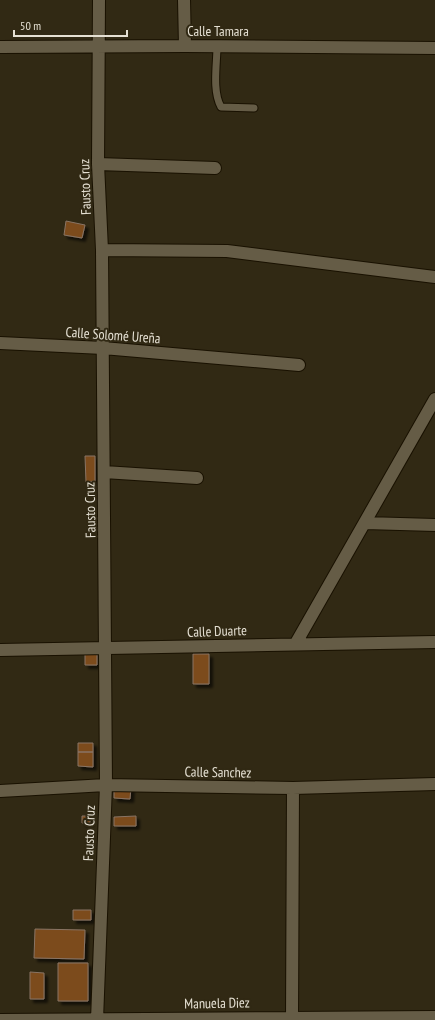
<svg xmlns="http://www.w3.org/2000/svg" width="435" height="1020" viewBox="0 0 435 1020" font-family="'PT Sans Narrow',sans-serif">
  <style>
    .building { fill: #7b4b1d; stroke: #897464; filter: url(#shadow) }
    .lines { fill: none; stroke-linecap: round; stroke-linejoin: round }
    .lane-casing { stroke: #191101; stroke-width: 9 }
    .street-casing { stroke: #191101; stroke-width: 14 }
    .lane { stroke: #655c46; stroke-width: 7 }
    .street { stroke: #655c46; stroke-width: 12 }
    .labels { text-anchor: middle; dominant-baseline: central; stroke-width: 4; stroke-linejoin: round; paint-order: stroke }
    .street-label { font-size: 14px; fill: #e5e0d3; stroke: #312914 }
  </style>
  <defs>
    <filter id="shadow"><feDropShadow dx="3.5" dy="3.5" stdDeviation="1" flood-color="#0009"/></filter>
  </defs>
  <rect width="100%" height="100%" fill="#312914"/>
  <!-- building -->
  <path class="building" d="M66 221 85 225 82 238 64 235Z
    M85 456H95V481L86 482Z
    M85 652H97V665H85Z
    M193 654H209V684H193Z
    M78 743H93V752H78Z
    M78 752H93V767L78 766Z
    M114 787H131L130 799 114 798Z
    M82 816H90V823H82Z
    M136 816V826H114V817Z
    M73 910H91V920H73Z
    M35 929 85 930 84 959 34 958Z
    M58 963H88V1001H58Z
    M30 972 44 973V999H30Z"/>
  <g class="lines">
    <defs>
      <path id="lane" d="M217 46C217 64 212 91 221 107L254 108"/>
      <path id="street" d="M184 0 185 46
        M0 47 185 46 435 48
        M98 164 215 168
        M102 250 227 251 435 277
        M0 343 103 348 299 365
        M104 472 197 478
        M365 523 435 525
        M296 643 435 399
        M0 650 435 642
        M0 791 106 785 293 788 435 784
        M292 1018 293 788
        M0 1020 435 1017
        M97 1020 106 785 102 250 98 164 99 0"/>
    </defs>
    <!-- lane casing -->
    <use href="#lane" class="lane-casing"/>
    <!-- street casing -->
    <use href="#street" class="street-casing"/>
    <!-- lane -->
    <use href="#lane" class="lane"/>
    <!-- street -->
    <use href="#street" class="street"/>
  </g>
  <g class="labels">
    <!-- street labels -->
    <g class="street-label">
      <text x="218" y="31">Calle Tamara</text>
      <text transform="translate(85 187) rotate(-92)">Fausto Cruz</text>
      <text transform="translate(113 335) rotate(4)">Calle Solomé Ureña</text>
      <text transform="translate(90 510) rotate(-91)">Fausto Cruz</text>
      <text transform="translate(217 631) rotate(-2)">Calle Duarte</text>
      <text transform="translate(218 772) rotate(1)">Calle Sanchez</text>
      <text transform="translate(89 833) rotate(-88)">Fausto Cruz</text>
      <text transform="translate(217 1003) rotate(-1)">Manuela Diez</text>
    </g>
  </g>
  <!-- scale -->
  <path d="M14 30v6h113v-6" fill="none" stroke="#e5e0d3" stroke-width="2"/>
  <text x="20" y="30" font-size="12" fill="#e5e0d3" stroke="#312914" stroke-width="3" paint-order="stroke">50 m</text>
</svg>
